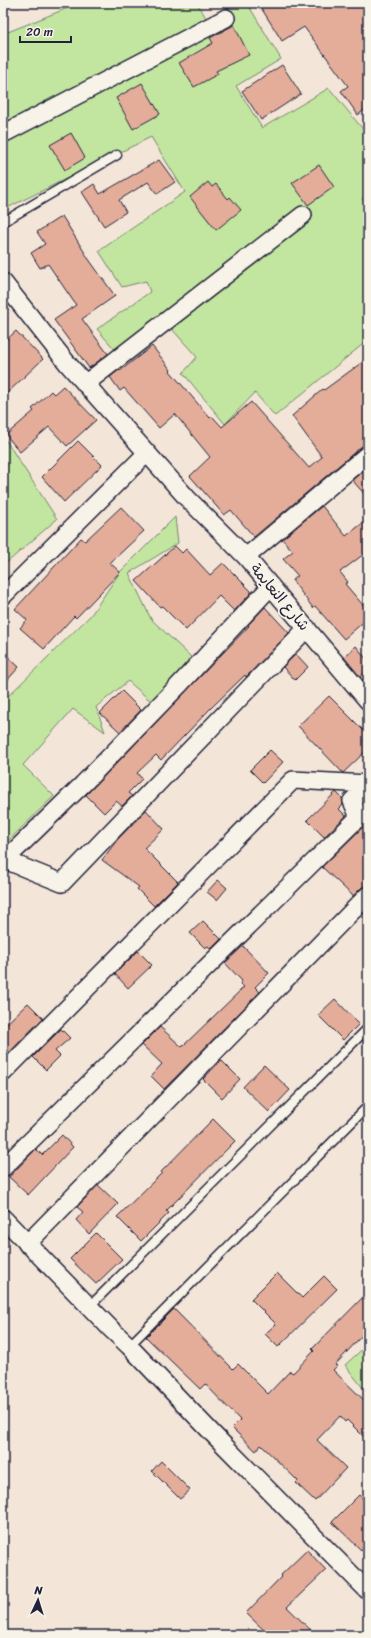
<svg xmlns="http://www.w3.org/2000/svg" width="371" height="1638" viewBox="0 0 371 1638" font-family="Sriracha,'Playpen Sans Arabic',sans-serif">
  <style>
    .green { fill: #c2e69f; stroke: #72846d }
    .building { fill: #e4ad9a; stroke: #22223b }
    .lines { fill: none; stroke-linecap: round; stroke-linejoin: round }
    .lane-casing { stroke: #22223b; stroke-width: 11 }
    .street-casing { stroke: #22223b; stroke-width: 20 }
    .lane { stroke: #f7f3e8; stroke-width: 8 }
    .street { stroke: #f7f3e8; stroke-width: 17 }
    .labels { text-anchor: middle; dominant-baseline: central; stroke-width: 3.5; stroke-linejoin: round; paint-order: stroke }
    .street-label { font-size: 15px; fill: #22223b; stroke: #f7f3e8 }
  </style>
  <rect width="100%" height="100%" fill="#f3e5d8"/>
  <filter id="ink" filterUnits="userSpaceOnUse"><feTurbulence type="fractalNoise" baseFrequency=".025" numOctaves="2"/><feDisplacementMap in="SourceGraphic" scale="8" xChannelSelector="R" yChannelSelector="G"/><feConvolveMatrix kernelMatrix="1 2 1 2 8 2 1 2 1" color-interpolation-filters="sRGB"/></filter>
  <g filter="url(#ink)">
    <!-- green -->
    <path class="green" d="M80 3H197L208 21 238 3H247L281 59 236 86 262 128 329 88 366 133 368 132V193L362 199 368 208V340L275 416 255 393 225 424 183 373 197 357 171 328 124 360 97 329 150 292 146 281 122 287 99 251 185 192 151 137 3 210V34Z
      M3 436 57 519 3 566Z
      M175 517 178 543 129 573 151 619 191 657 152 702 128 681 96 707 105 732 73 709 23 765 54 796 3 846V701L91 615 120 572Z
      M368 1344V1383L363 1388 345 1365Z"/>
    <!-- building -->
    <path class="building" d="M258 3H368V107L358 115 341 91 348 86 304 27 282 41Z
      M234 25 249 55 216 71 218 74 194 87 179 63 213 43 210 38Z
      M282 65 301 94 261 120 242 91Z
      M142 83 160 114 133 129 116 98Z
      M71 133 85 158 65 170 50 145Z
      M159 160 175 182 157 194 148 182 119 200 126 212 104 226 82 192 94 184 100 194Z
      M319 165 334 187 308 205 292 183Z
      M208 182 212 187 216 184 228 199 230 197 241 210 216 230 190 197Z
      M62 216 88 258 115 296 82 319 108 354 89 368 54 320 76 305 48 264 40 268 31 253 45 244 37 232Z
      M16 331 43 359 3 397V343Z
      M152 346 171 370 170 371 210 418 212 416 222 427 251 402 309 468 322 457 292 416 323 389 324 390 368 358V444L362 446 254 537 231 510 224 515 190 476 210 457 175 414 159 428 124 388 120 391 110 377 119 370 120 371Z
      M63 386 96 420 67 446 49 427 20 452 6 435 34 411 32 409 51 391 54 394Z
      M78 441 102 465 64 502 42 477Z
      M368 467V498L352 480Z
      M322 506 346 536 368 519V551L340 572 348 582 345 584 368 611V618L344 639 315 606 313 608 292 580 298 576 283 559 293 551 282 539Z
      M121 507 144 531 110 563 120 572 76 618 74 616 44 649 20 628 27 620 15 609 81 538 85 541Z
      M175 546 182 553 186 549 210 575 223 563 251 591V593L234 611 219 596 186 630 162 606 160 607 136 581Z
      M265 607 289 633 246 677 245 675 211 708 161 760 156 755 137 773 142 779 128 793 132 796 122 806 116 801 104 813 86 795 249 626 248 625Z
      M356 646 368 661V670L360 677 344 657Z
      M3 652 19 667 3 685Z
      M296 654 308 667 295 680 283 667Z
      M122 691 141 710 120 732 100 713Z
      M329 696 368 735V749L343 773 298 726Z
      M270 750 283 762 263 783 250 770Z
      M336 792 342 798 343 805 339 809 346 816 324 837 307 820Z
      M146 810 164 829 144 848 178 882 154 906 137 889 139 887 102 860 117 840Z
      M368 822V885L361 888 353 896 322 867Z
      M218 880 227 888 217 900 207 892Z
      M203 921 221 939 211 949 208 946 205 948 190 933Z
      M243 946 269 973 255 987 260 992 164 1089 151 1076 162 1064 142 1045 160 1027 182 1047 244 987 240 984 242 981 225 963Z
      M138 951 152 965 128 988 115 974Z
      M335 999 359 1024 343 1040 318 1015Z
      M28 1003 43 1018 3 1059V1027Z
      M61 1029 70 1038 55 1051 60 1056 46 1070 33 1057Z
      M221 1060 240 1079 222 1098 203 1079Z
      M264 1065 290 1090 269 1112 243 1087Z
      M213 1119 235 1141 166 1211 169 1213 141 1241 117 1217 162 1173 161 1172Z
      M62 1135 73 1147 28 1195 9 1177 36 1149 42 1155Z
      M98 1185 118 1204 89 1234 76 1220 83 1212 77 1207Z
      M96 1233 122 1259 96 1284 70 1259Z
      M277 1273 302 1298 324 1276 337 1289 278 1347 265 1334 276 1324 251 1299Z
      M368 1292V1329L335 1365 337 1366 333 1370 368 1404V1441L347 1420 345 1422 340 1416 317 1440 346 1468 315 1501 296 1483 298 1481 261 1445 256 1451 232 1428 240 1420 205 1384 200 1389 146 1337 174 1309 233 1369 238 1364 268 1394 290 1371 293 1373 314 1351 312 1349Z
      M161 1461 190 1490 180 1499 152 1471Z
      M359 1495 368 1503V1542L361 1550 332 1522Z
      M307 1550 326 1570 287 1607 316 1635H269L246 1613 281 1577 280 1576Z"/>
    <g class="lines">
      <defs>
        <path id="lane" d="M3 222 117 155
          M90 1306 368 1028
          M129 1346 368 1106"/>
        <path id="street" d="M3 134 226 18
          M3 282 67 363 187 498 246 557 368 701
          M85 384 303 215
          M246 557 368 454
          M3 596 147 453
          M5 860 62 883 307 628
          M3 862 83 784 180 684 271 586
          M3 1073 293 780 368 784
          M3 1168 359 817 352 801 368 786
          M3 1218 112 1330 129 1346 213 1434 368 1591
          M27 1244 368 895"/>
      </defs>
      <!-- lane casing -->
      <use href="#lane" class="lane-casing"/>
      <!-- street casing -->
      <use href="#street" class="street-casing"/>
      <!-- lane -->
      <use href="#lane" class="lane"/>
      <!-- street -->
      <use href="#street" class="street"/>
    </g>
  </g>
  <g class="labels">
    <!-- street labels -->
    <g class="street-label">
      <text transform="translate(280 597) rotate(50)">شارع النعايمة</text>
    </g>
  </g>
  <!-- margin -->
  <rect width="371" height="1638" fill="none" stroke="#f7f3e8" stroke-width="16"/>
  <rect x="8" y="8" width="355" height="1622" fill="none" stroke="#22223b" stroke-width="1.5" filter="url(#ink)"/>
  <!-- north arrow -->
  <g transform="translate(38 1600) rotate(4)" stroke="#f7f3e8" stroke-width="3" paint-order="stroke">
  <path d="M0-3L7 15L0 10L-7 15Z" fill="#22223b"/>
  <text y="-6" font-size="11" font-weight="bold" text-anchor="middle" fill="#22223b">N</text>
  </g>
  <!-- scale -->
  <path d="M20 36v6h51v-6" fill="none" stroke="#22223b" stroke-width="2"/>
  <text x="26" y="36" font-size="12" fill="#22223b" stroke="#f7f3e8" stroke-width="3" paint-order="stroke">20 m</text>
</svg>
